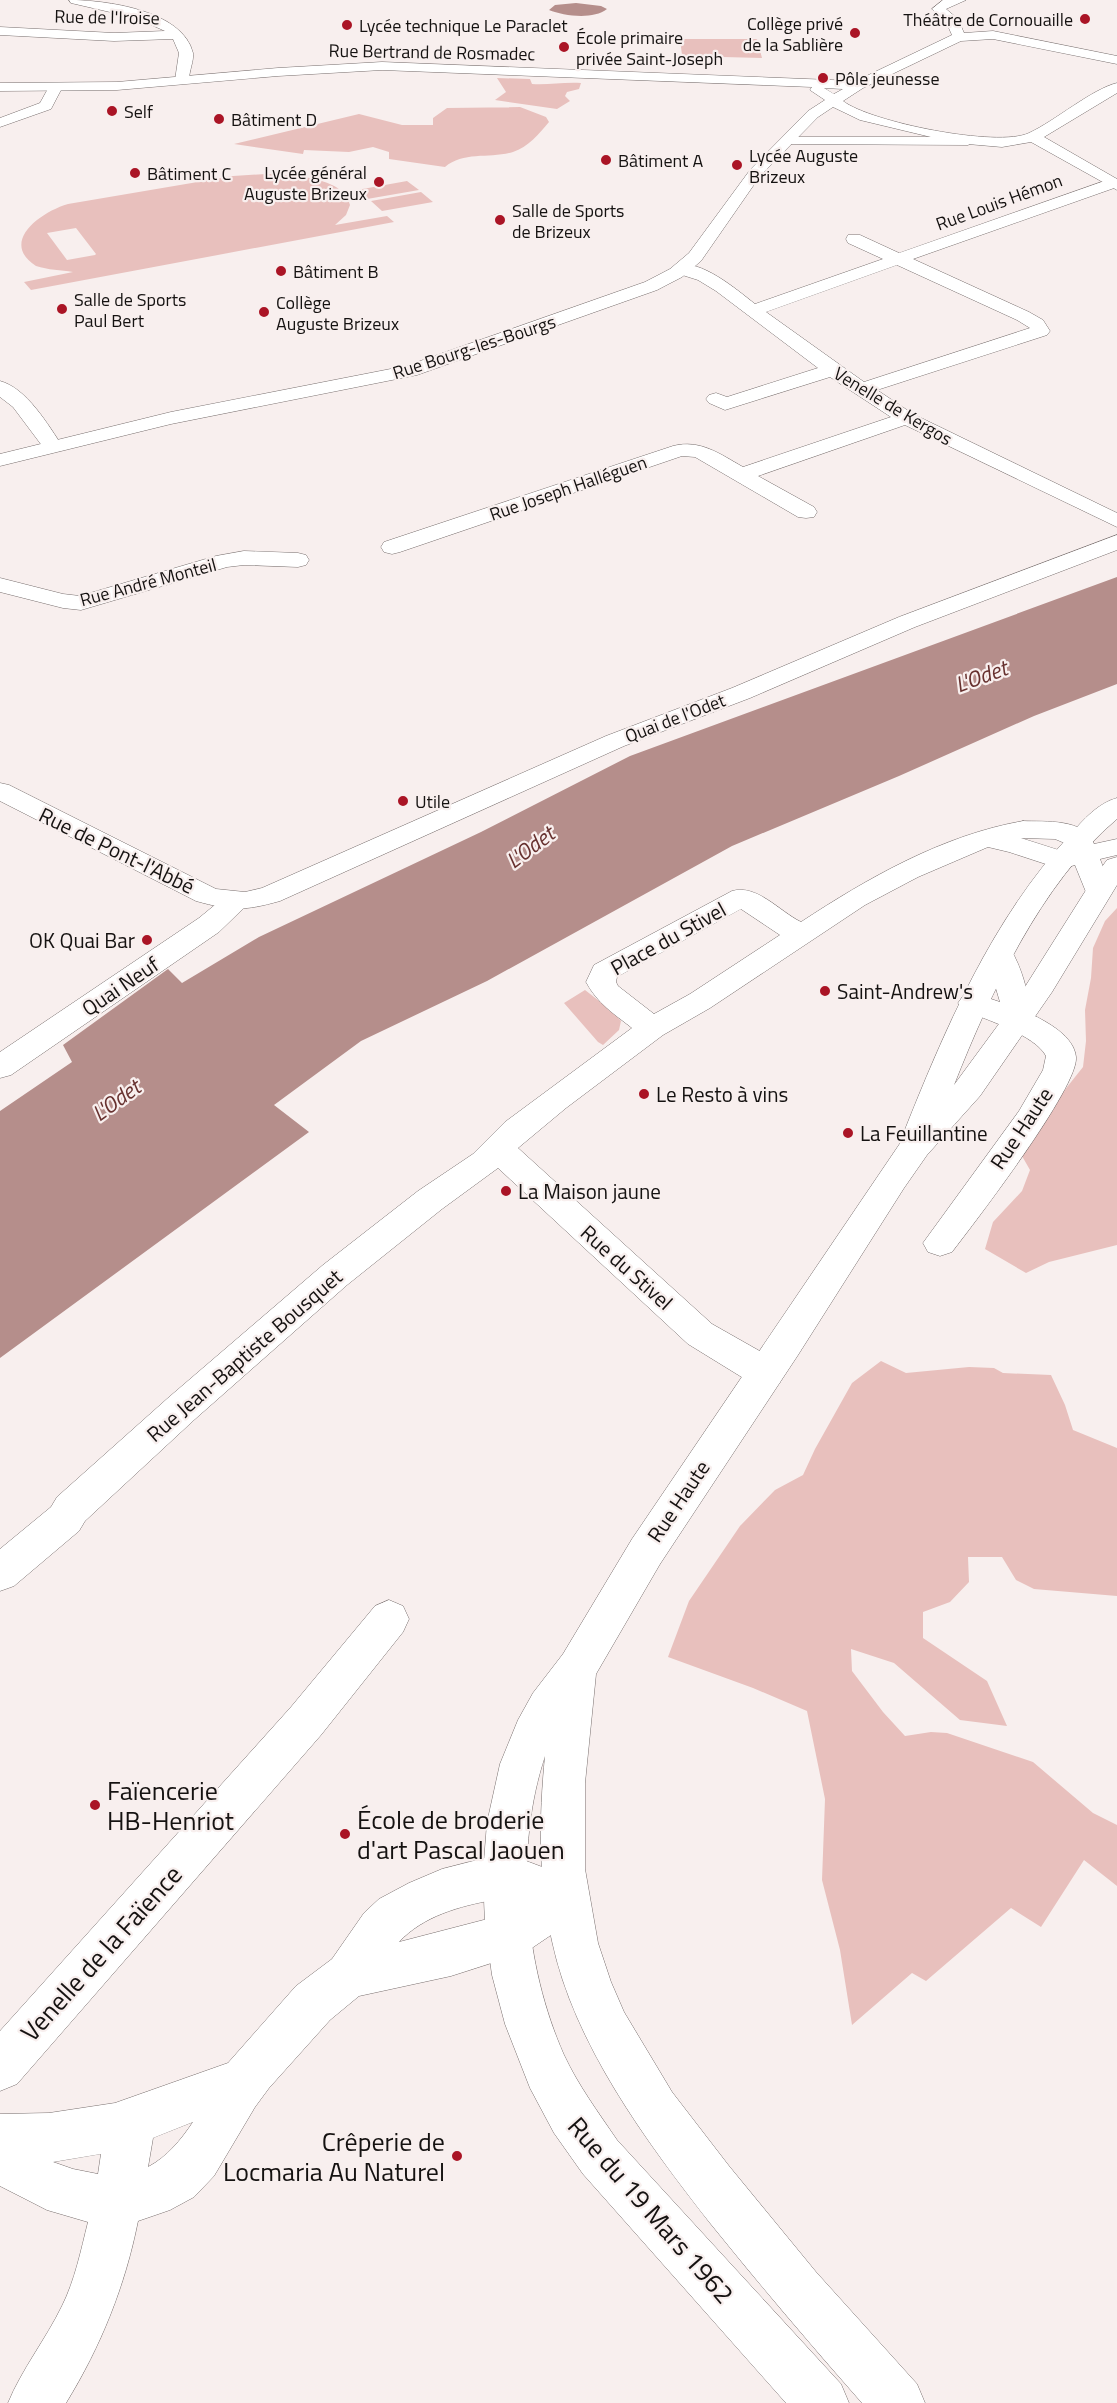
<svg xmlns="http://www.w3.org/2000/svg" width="1117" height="2403" viewBox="0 0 1117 2403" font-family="'Titillium Web',sans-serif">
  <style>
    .green { fill: #e8c0bd; fill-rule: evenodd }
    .water { fill: #b58e8b }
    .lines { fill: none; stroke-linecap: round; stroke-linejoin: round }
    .pedestrian-casing { stroke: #786f6e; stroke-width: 1 }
    .minor-casing { stroke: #786f6e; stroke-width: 1 }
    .tertiary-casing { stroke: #786f6e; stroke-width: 1 }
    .secondary-casing { stroke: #786f6e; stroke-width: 1 }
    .pedestrian { fill: #fff; fill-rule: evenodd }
    .minor { fill: #fff; fill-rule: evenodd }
    .tertiary { fill: #fff; fill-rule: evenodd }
    .secondary { fill: #fff; fill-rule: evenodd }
    .poi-dot { fill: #aa1425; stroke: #f8efee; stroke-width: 2 }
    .labels { text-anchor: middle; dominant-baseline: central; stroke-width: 4.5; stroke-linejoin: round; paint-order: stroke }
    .far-street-label { font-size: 18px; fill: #151211; stroke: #f8efee }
    .far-poi-label { font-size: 18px; fill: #151211; stroke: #f8efee; text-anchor: start }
    .street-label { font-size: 21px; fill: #151211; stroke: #f8efee }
    .poi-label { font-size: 21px; fill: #151211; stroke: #f8efee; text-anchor: start }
    .water-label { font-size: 22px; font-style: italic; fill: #67312f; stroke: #f8efee }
    .near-poi-label { font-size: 26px; fill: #151211; stroke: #f8efee; text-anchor: start }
    .near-street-label { font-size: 26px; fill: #151211; stroke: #f8efee }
  </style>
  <rect width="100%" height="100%" fill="#f8efee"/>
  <!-- green -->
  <path class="green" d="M680 39H757L762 58 684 56 682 55Z
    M497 78 530 79 532 84C549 85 563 82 581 83L579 89 567 92 565 96 570 101 557 109 495 100 506 92Z
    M520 107 546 117 549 122C539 134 528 147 513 152 490 159 464 151 445 167L389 159V152L373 147 349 152 304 150 303 154 234 144 359 114 402 125H433V118L447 108Z
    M266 174C290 175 344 176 350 205L346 215 335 225 387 216 394 222 31 290 24 282 73 272C61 270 48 270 36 266 0 243 38 213 68 204L233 176ZM76 228 96 254 95 255 67 260 47 233Z
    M407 181 419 190 367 199 357 190Z
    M421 192 433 202 382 211 371 201Z
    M1117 908V1245L1049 1262 1026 1273 985 1249 993 1222 1022 1191 1030 1170 1022 1156 1040 1121 1083 1067 1086 1041 1085 1010 1091 978 1093 948 1105 921Z
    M585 990 612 1011 621 1021 619 1030 603 1045 598 1042 564 1003Z
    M881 1361 906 1373 969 1367 994 1368 1003 1373 1051 1375 1065 1405 1073 1430 1117 1448V1596L1034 1589 1016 1580 1002 1557H968L969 1582 950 1602 923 1612V1638L987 1681 1007 1726 960 1720 894 1663 851 1649 852 1671 883 1712 905 1736 931 1732 947 1733 1033 1762 1093 1813 1117 1825V1886L1084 1860 1041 1927 1011 1908 926 1981 912 1973 852 2025 840 1950 822 1880 825 1799 807 1711 753 1688 668 1657 689 1601 740 1526 775 1490 803 1475 815 1449 852 1383Z"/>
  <!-- water -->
  <path class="water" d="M576 3 601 6 607 9C593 20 564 16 549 10L555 5Z
    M1117 577V684L1034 716 899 776 732 846 487 981 361 1041 274 1105 309 1132 0 1358V1111L72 1062 63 1045 168 969 182 983 259 937 481 832 630 756Z"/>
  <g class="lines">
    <defs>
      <path id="pedestrian" d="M389 1600 403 1606 409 1619 403 1632 321 1735 17 2084 0 2091V2031L291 1707 375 1606Z"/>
      <path id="minor" d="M69 0C105 0 183 10 193 53 194 61 189 71 189 80L182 84 175 80 179 53 173 39 114 41 0 35V27L114 33 165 31 136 18 71 3Z
        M55 84 62 88 51 109 0 127V118L40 103 50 85Z
        M787 137H968L975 141 968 145 782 144 780 141Z
        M1113 178 1117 179V187L913 259 1029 312 1043 320 1050 331 1047 335 877 390 913 414 1117 513V527L905 425 758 476 814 507 817 512 814 517 806 518 798 517 695 457 682 456 400 552 392 554 384 552 381 547 384 542 673 446C700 439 720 454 743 467L891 417 830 377 725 410 709 403 706 399 709 395 716 393 727 397 818 368 716 291 698 280 676 273 673 269 676 265C701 259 736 289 755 304L883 259 848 243 846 239 848 235H860L899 253ZM897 265 1017 320 1030 328 864 382 766 312Z
        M0 381C27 388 48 425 63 447L60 451H46L13 407 0 397Z
        M244 551 298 553 306 555 309 560 306 565 298 567 244 565 227 567 81 610 63 608 0 592V578L63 594 80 596 216 556Z
        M1023 821C1045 822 1085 818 1094 844L1117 839V855L1100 859 1112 891 1108 897 1098 900 1088 897 1075 865 1061 869 1009 852 988 847 918 877 865 905 710 1008 663 1035 566 1108 518 1148 712 1324 779 1362 784 1373 779 1384 766 1388 753 1384 688 1344 498 1168 442 1209 347 1285 194 1420 85 1521 79 1531 14 1586 0 1591V1549L51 1507 57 1497 168 1398 323 1265 418 1191 473 1154 505 1122 632 1028C613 1013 598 1004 586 982L594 965 732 891C757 884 779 911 801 922 868 878 943 835 1023 821ZM1021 838 1055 839 1067 844 1069 850 1062 851ZM741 909 780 935 690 994 654 1014 618 986 616 982 617 977Z
        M237 892 247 895 251 901 219 932 11 1075 0 1078V1052L199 918 227 895Z
        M1000 945 1010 948C1022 968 1028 992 1031 1014 1047 1022 1074 1036 1076 1057 1079 1087 975 1222 952 1252L940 1256 928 1252 923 1243 1019 1111 1043 1070 1046 1056C1035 1035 985 1019 963 1010L958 1003 963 996 973 993 1000 1002 986 955 990 948Z
        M493 1856 521 1859 582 1882 588 1898 582 1914 526 1952 451 1976 359 1996 330 2020 269 2088 255 2107 214 2176 194 2197 170 2210 138 2221C125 2286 101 2346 66 2403H8C22 2369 46 2339 62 2306 75 2280 81 2250 88 2222L47 2210 0 2186V2114L49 2113 115 2103 228 2063 296 1986 332 1959 364 1913 379 1899 409 1883 442 1869ZM493 1900 519 1903 499 1916 399 1942C423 1916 460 1906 493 1900ZM193 2122C181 2140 167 2157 148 2167L153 2138ZM101 2154 98 2174 73 2169 53 2162Z"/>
      <path id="tertiary" d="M943 0H966L946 9 958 19 964 33 993 31 1117 56V64L993 39 961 41 863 88 843 101C870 122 998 148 1029 133 1055 121 1092 89 1117 83V93L1044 137 1117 179V190L1031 142 1002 147 956 143 860 120 833 107 818 117 760 176 701 261 682 277 657 290 417 375 171 424 0 466V454L171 412 406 366 645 282 670 269 689 253 750 170 808 111 825 100 810 90 812 87 382 70 278 76 117 90 0 91V83L117 82 278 68 382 62 856 81 952 35 947 24 932 9ZM824 88 843 89 834 94Z"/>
      <path id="secondary" d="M1117 535V550L915 627 750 698 624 746 280 901C244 911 232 911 196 901L0 801V783L9 785 216 889 245 892 262 888 606 736 732 688 899 617Z
        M1117 798V819C1041 883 990 994 954 1085L1018 998 1093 879 1107 860 1117 857V885L1052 992 980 1096 927 1155 904 1188 798 1355 660 1564 596 1674 585 1783V1869L598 1943 611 1982 624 2012 672 2092 729 2166 816 2272 917 2384 925 2403H862C810 2344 759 2284 710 2223 646 2141 574 2044 552 1941 538 1879 539 1818 545 1756 514 1849 524 1965 564 2055 578 2085 598 2112 617 2140L841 2384 849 2403H786L583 2174 554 2133 530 2088 505 2024 492 1975 485 1924 483 1874 487 1823 500 1764 518 1720 533 1693 563 1654 632 1539 903 1139 902 1137C944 1031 992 918 1071 834 1083 820 1098 803 1117 798Z"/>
    </defs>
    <!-- pedestrian casing -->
    <use href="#pedestrian" class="pedestrian-casing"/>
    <!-- minor casing -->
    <use href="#minor" class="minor-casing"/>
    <!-- tertiary casing -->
    <use href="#tertiary" class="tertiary-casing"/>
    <!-- secondary casing -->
    <use href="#secondary" class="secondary-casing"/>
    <!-- pedestrian -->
    <use href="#pedestrian" class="pedestrian"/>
    <!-- minor -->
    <use href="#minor" class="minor"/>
    <!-- tertiary -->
    <use href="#tertiary" class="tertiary"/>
    <!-- secondary -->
    <use href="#secondary" class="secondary"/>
  </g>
  <!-- markers -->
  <g class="poi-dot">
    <circle cx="1085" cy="19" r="6"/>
    <circle cx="347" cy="25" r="6"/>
    <circle cx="855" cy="33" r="6"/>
    <circle cx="564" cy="47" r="6"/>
    <circle cx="823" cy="78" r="6"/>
    <circle cx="112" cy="111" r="6"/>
    <circle cx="219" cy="119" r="6"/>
    <circle cx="606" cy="160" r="6"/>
    <circle cx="737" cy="165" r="6"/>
    <circle cx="135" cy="173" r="6"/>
    <circle cx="379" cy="182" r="6"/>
    <circle cx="500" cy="220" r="6"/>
    <circle cx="281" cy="271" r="6"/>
    <circle cx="62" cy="309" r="6"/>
    <circle cx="264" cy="312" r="6"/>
    <circle cx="403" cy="801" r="6"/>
    <circle cx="147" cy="940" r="6"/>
    <circle cx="825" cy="991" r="6"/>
    <circle cx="644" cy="1094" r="6"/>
    <circle cx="848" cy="1133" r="6"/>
    <circle cx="506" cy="1191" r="6"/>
    <circle cx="95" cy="1805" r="6"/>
    <circle cx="345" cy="1834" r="6"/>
    <circle cx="457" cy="2156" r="6"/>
  </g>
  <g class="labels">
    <!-- far-street labels -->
    <g class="far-street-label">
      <text transform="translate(107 17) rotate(1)">Rue de l'Iroise</text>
      <text transform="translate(432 52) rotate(1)">Rue Bertrand de Rosmadec</text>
      <text transform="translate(999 202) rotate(-20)">Rue Louis Hémon</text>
      <text transform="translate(474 347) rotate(-18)">Rue Bourg-les-Bourgs</text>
      <text transform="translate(893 406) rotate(31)">Venelle de Kergos</text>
      <text transform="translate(568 488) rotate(-19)">Rue Joseph Halléguen</text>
      <text transform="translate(148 582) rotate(-15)">Rue André Monteil</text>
      <text transform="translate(675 718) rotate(-21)">Quai de l'Odet</text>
    </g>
    <!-- far-poi labels -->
    <g class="far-poi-label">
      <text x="1073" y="19" text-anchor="end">Théâtre de Cornouaille</text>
      <text x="843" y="23" text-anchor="end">Collège privé<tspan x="843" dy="21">de la Sablière</tspan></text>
      <text x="359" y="25">Lycée technique Le Paraclet</text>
      <text x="576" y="37">École primaire<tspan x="576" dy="21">privée Saint-Joseph</tspan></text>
      <text x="835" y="78">Pôle jeunesse</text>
      <text x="124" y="111">Self</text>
      <text x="231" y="119">Bâtiment D</text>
      <text x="749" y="155">Lycée Auguste<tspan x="749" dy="21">Brizeux</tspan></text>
      <text x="618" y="160">Bâtiment A</text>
      <text x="367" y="172" text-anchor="end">Lycée général<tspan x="367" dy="21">Auguste Brizeux</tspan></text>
      <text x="147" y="173">Bâtiment C</text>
      <text x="512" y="210">Salle de Sports<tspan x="512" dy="21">de Brizeux</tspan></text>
      <text x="293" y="271">Bâtiment B</text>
      <text x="74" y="299">Salle de Sports<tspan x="74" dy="21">Paul Bert</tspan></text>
      <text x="276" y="302">Collège<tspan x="276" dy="21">Auguste Brizeux</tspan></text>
      <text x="415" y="801">Utile</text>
    </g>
    <!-- street labels -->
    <g class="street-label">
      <text transform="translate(117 850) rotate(26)">Rue de Pont-l'Abbé</text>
      <text transform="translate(668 938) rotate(-29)">Place du Stivel</text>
      <text transform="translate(120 986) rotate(-34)">Quai Neuf</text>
      <text transform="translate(1021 1128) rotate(-56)">Rue Haute</text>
      <text transform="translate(627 1267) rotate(42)">Rue du Stivel</text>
      <text transform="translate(244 1355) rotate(-41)">Rue Jean-Baptiste Bousquet</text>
      <text transform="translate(678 1501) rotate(-56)">Rue Haute</text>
    </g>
    <!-- poi labels -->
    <g class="poi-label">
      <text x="135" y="940" text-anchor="end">OK Quai Bar</text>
      <text x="837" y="991">Saint-Andrew's</text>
      <text x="656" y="1094">Le Resto à vins</text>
      <text x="860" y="1133">La Feuillantine</text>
      <text x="518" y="1191">La Maison jaune</text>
    </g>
    <!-- water labels -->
    <g class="water-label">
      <text transform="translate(981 676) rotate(-20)">L'Odet</text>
      <text transform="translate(530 847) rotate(-37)">L'Odet</text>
      <text transform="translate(116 1100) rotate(-36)">L'Odet</text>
    </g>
    <!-- near-poi labels -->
    <g class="near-poi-label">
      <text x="107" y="1790">Faïencerie<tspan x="107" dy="30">HB-Henriot</tspan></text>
      <text x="357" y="1819">École de broderie<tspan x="357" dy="30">d'art Pascal Jaouen</tspan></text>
      <text x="445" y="2141" text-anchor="end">Crêperie de<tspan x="445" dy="30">Locmaria Au Naturel</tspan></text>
    </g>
    <!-- near-street labels -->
    <g class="near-street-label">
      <text transform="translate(101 1953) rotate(-48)">Venelle de la Faïence</text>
      <text transform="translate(651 2210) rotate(49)">Rue du 19 Mars 1962</text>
    </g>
  </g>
</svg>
